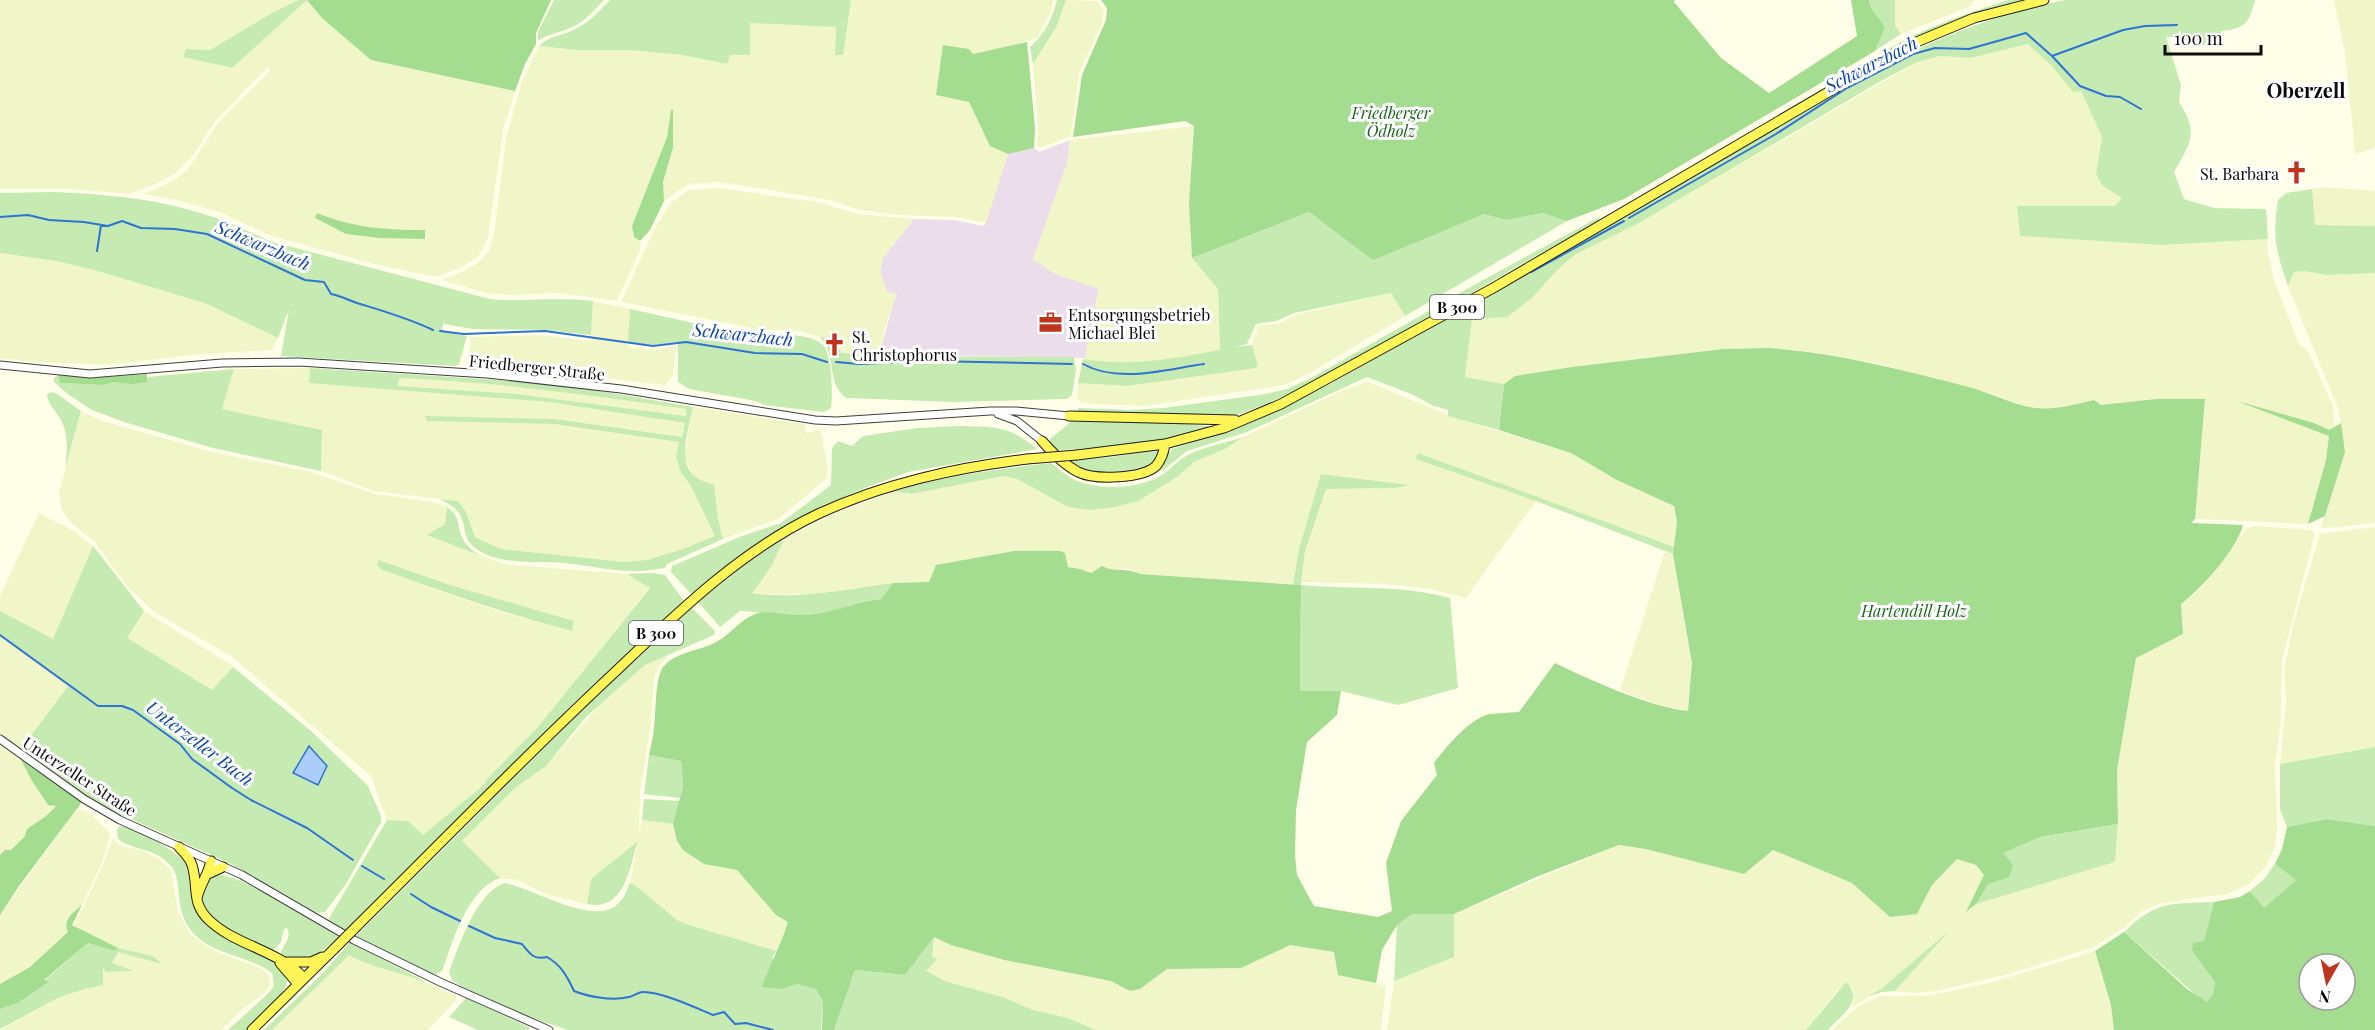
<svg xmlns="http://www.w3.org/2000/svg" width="2375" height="1030" viewBox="0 0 2375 1030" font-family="'Playfair Display',serif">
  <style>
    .industrial { fill: #ebdeea }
    .farmland { fill: #f1f6c8; fill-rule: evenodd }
    .green { fill: #c5eab2; fill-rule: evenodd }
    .forest { fill: #a4dc90; fill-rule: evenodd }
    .water { fill: #abcdf9; stroke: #2f73d3; stroke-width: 1.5 }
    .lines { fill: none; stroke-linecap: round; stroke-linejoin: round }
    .stream { stroke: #2f73d3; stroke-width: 2 }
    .minor-casing { stroke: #3e3e3e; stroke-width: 9 }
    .major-casing { stroke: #1c1c1c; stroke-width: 11 }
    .minor { stroke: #fff; stroke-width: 7 }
    .major { stroke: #fff559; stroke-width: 9 }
    .major-bridge-casing { stroke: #1c1c1c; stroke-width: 11; stroke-linecap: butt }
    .major-bridge { stroke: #fff559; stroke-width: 9 }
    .labels { text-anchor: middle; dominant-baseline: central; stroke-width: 6; stroke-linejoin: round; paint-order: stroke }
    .shield { fill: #fff; stroke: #545454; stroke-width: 1.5 }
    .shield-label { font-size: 15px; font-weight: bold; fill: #0b0b0b }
    .park-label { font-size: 16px; font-style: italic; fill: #1b6419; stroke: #fff }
    .poi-label { font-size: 16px; fill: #0b0b0b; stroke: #fff; text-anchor: start }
    .street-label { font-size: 16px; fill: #0b0b0b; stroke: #fff }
    .water-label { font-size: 18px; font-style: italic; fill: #1047a1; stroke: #fff }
    .quarter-label { font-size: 20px; font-weight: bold; fill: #0b0b0b; stroke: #fff }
  </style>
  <rect width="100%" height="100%" fill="#ffffe9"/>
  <!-- industrial -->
  <path class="industrial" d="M1070 140 1067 164 1033 259 1056 274 1099 288 1085 358 879 354 896 294 887 292 880 272 882 259 914 219 953 220 984 226 1008 154 1034 148 1039 152Z"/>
  <!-- farmland -->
  <path class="farmland" d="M0 0H298L272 13 210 50 186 49 184 57 231 68 307 0 322 18 371 60 515 91 503 130 488 238 478 257 460 268 436 277 378 265 272 236 219 212 177 200 144 194 175 180 188 169 218 123 271 70 268 67 216 120 192 157 177 172 158 183 129 194 71 189H0ZM318 214 343 223 379 230H424L425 238H379L346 234 315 218Z
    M851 0H1053L1050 14 1037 38 1006 48 973 54 969 102 990 146 1008 154 986 223 956 217 898 215 860 210 830 200 720 182 688 184 664 201 663 182 673 148 671 111 667 137 632 226 634 237 640 241 641 248 617 301 560 293 510 295 486 293 442 280 460 273 479 262 489 251 494 234 506 138 522 81 539 46 577 50H630L682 55 726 64 730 55H750V23L836 27 835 55H842Z
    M1066 0 1097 1 1104 11 1102 23 1079 73 1071 136 1040 148 1037 145 1038 128 1033 64 1057 26Z
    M1895 0H1974L1971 6 1901 34 1895 25Z
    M2334 0H2375V148L2355 154 2345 53Z
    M2028 44 2081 91 2102 137 2096 174 2123 197 2115 206H2017L2020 236 2162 245 2268 239 2267 248 2274 280 2299 344 2308 351 2333 406 2334 426 2329 431 2314 423 2248 404 2329 436 2326 460 2308 524 2195 519 2205 400 2156 399 2101 405 2093 400 2062 408H2032L1992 394 1876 363 1799 350 1770 348 1723 349 1572 367 1515 376 1504 384 1465 377 1472 319 1556 271 1576 254 1639 223 1917 62 1940 56 1970 58Z
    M1194 126 1189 203 1192 257 1218 289 1220 350 1152 363 1112 364 1083 359 1085 357 1099 289 1056 274 1033 259 1067 164 1070 140Z
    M2325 187 2375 191V226L2314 225 2312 189Z
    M718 188 817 202 859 214 914 219 882 259 880 273 887 292 897 294 885 327 879 354 841 353 835 338 820 337 799 331 757 329 621 302 654 230 671 202 689 190Z
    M0 253 56 261 98 271 207 304 278 338 272 350 200 354 109 365 33 362 0 358Z
    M2304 271 2327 275 2375 273V523L2327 528 2321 527 2345 452 2339 411 2288 286 2294 272Z
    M1391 293 1405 316 1312 372 1285 385 1145 406 1091 404 1080 402 1077 398 1078 383 1127 386 1258 366 1252 345 1258 326 1278 324 1298 314Z
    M593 301 630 309 628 347 653 350 676 346 673 375 665 385 469 363 470 337 540 335 591 341Z
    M310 368V383L549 402 685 423 682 437 555 419 425 416 427 421 554 424 680 442 681 473 690 484 715 536 683 549 647 560 624 562 500 549 475 537 466 512 458 501 374 491 321 471 322 430 222 409 234 369Z
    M399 378 470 382 576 393 686 409 685 416 516 394 398 386Z
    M1368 382 1453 417 1571 453 1617 480 1674 506 1677 522 1674 547 1418 453 1417 459 1536 501 1466 598 1430 589 1387 584 1302 582 1305 551 1326 489 1396 488 1407 485 1322 474 1299 549 1293 584 1140 574 1127 568 1111 571 1102 566 1091 573 1080 569 1068 567 1065 553 1060 551H1014L978 558 929 582 893 583 814 594H764L752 592 771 567 784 539 824 518 893 491 911 494 1004 476 1017 479 1068 507 1138 501 1177 477 1194 462 1227 448 1243 437 1341 391Z
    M693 407 806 424 805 429 807 433 817 430 821 431 828 471 826 479 778 519 723 539 718 519 714 484 703 482 693 475 684 457Z
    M81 411 100 420 212 452 311 472 375 494 434 502 447 507 445 524 428 535 503 564 627 574 650 587 538 727 486 780 485 784 423 835 408 821 387 820 371 776 231 656 154 612 127 586 94 541 70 522 61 508 59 492ZM380 560 450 585 574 621 572 631 498 611 439 591 381 569 377 565Z
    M39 513 72 530 93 546 53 640 0 611V596Z
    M2254 526 2312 530 2315 533 2282 660 2281 722 2275 766 2277 829 2275 847 2266 867 2248 885 2227 894 2161 903 2142 911 2125 927 2094 947 2005 975 1937 991 1915 993 1895 991 1944 936 1881 989 1852 1007 1854 997 1852 987 1837 991 1806 1030H1387L1394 981 1454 957V914L1619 845 1646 849 1773 850 1852 883 1891 917 1917 914 1932 885 1957 859 1976 865 1984 875 1967 911 1976 904 2115 862 2118 824 2117 770 2136 658 2183 634 2181 604 2196 593 2240 537 2246 529Z
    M2375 527V747L2280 764 2286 701 2284 670 2294 622 2320 534Z
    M1665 551 1673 554 1692 663 1688 711 1659 705 1620 690Z
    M144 611 233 666 212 691 126 638Z
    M0 636 68 685 20 750 0 735Z
    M662 656 667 657 658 667 654 679 650 730 640 793 639 831 642 820 673 824 677 841 704 864 737 870 776 915 789 922 777 951 689 925 677 920 636 886 630 883 638 841 591 879 587 904 548 895 517 880 500 878 461 842 515 788 546 766 598 707 645 665Z
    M0 744 20 758 41 796 48 805 56 806 46 816 27 829 25 836 11 851 5 850 0 855Z
    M76 810 87 811 108 831 110 837 101 865 82 905 66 919 68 932 30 967 0 984V915Z
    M113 838 118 844 125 847 141 850 158 858 171 870 178 912 191 935 212 950 262 969 268 974 270 985 264 993 240 1011 222 1030H0L58 998 84 989 103 985 102 969 106 972 133 971 112 963 118 952 160 963 153 956 118 948 74 926 103 865Z
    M934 937 951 945 1003 960 1111 981 1130 991 1140 989 1167 969 1241 968 1290 945 1334 952 1369 981 1386 986 1381 1030H1096L1068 1018 1033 1010 1003 997 947 982 925 971 936 959 932 958Z
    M2095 951 2111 1005 2114 1030H1832L1857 1007 1879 996H1923L1948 992 1993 982Z
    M349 954 358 960 403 972 428 983 456 996 455 1002 428 1030H272Z"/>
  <!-- green -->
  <path class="green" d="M298 0H307L232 68 183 57 186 49 210 50 272 13Z
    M554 0H604C594 10 584 23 570 28 559 33 547 34 538 41V32Z
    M610 0H851L843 55H835L836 27 750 23V55H730L727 64 682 55 630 50H577L539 46C549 35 564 36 577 28 590 22 600 10 610 0Z
    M1057 0H1066L1057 26 1033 64 1030 47C1045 34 1052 19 1057 0Z
    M1869 0H1895V25L1901 34 1875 51 1885 28C1881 18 1870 11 1869 0Z
    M2009 0H2021C1971 12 1922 32 1877 58V55C1920 30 1961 15 2009 0Z
    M2065 0H2255C2249 23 2245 29 2221 31L2220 46 2191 44 2184 48 2177 37H2166L2181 85 2179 102C2199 133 2191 142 2174 172L2184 199 2214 208 2266 209 2268 239 2162 245 2020 236 2017 206H2115L2122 198 2102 185 2096 174 2102 137 2081 91 2073 92 2052 66 2028 44 1970 58 1940 56 1917 62 1881 81 1639 223 1576 254 1556 271 1533 297 1507 317 1472 319 1465 377 1504 384 1499 430 1448 416V410L1434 406 1411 394 1367 377 1247 432 1187 451 1162 471 1159 469 1172 449 1250 423 1332 383 1627 215 1876 69C1937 38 1998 13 2065 0Z
    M2312 189 2315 225 2375 226V273L2327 275 2304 271 2294 272 2288 286C2276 251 2272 237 2278 200L2286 193Z
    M54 192C138 196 193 203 269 241L490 299C525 302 558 297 593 301L591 335 545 330 473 329 444 324V320L442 330 467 336 459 364 455 366 281 356 289 309 278 338 207 304 98 271 56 261 0 253V193Z
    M1309 212 1373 259 1484 214 1506 220 1543 213 1567 221 1405 316 1391 293 1294 313 1276 321 1256 324 1247 344 1235 347 1252 345 1258 366 1256 368 1127 386 1078 383 1083 359C1134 367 1170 359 1220 350L1218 289 1192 258Z
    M1601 216 1596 222 1332 372C1300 389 1259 409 1223 419L1078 412V408L1131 410 1163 408 1266 394 1287 389 1315 376 1474 285Z
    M630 309C670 317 716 330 756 334 774 336 809 331 823 345 832 355 833 394 831 408L824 412 764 405 756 401 689 389 678 382V342L654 345 628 342Z
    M820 337 835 338 841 353 893 356 1074 357 1076 370 1072 395 1067 399 954 402 846 398C826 383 837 355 820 337Z
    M310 368 513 381 594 390 693 407C687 437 671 477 714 484L718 519 723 539 667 564 665 568C656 569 646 571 637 571 613 572 588 565 564 563 537 561 499 566 475 548 455 532 476 515 439 499L458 501 466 512 475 537 500 549 624 562 647 560 683 549 715 536 690 484 681 473 676 457 679 442 554 424 427 421 425 416 555 419 682 437 685 423 549 402 309 383ZM399 378C495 382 590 395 686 409V416L516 394 398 386Z
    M234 369 222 409 322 430 321 471 213 448 124 422 92 410 69 395 54 382V378L58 375 60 383 104 385 114 382H146L148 377Z
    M50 392 56 393 81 411 65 469C67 453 69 435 61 420 57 412 48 405 47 395Z
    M1073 420 1171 423 1208 426 1207 429 1164 440 1121 447 1057 450 1050 443V439Z
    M958 426C993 427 1009 425 1037 449L908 472 862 489 813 511 692 595 671 572 672 566 742 536 781 523 831 485 832 448 838 441 852 446 863 436 918 428Z
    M1243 437 1227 448 1194 462 1177 477 1138 501 1115 507 1089 510 1068 507 1017 479 1004 476 911 494 893 491C945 476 997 469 1051 463 1058 468 1065 475 1073 479 1098 491 1137 489 1160 476 1171 470 1178 459 1190 454 1206 446 1226 443 1243 437Z
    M1162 449 1159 457 1147 470 1105 474 1080 470 1068 461 1112 457Z
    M1418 453 1674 547 1673 554 1536 501 1416 459Z
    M1321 474 1409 485 1396 488 1326 489 1305 551 1301 585C1352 590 1399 584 1450 598L1458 688 1398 705 1341 691H1300L1301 586 1293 584 1299 549Z
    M447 507C460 516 457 524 462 537 465 545 472 550 479 555L427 535 445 524Z
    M784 539 771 567 752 593C798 600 848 589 893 583L881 599C858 601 839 611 816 614 791 618 766 612 740 611L720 627 698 602 752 559Z
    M93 546 144 611 127 638 212 690 233 667 311 731 368 786 381 816V822L346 884 325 912 317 913 231 864 98 804 20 750 68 686 0 636V611L53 639Z
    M379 560 450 585 574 621 572 631C507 614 444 593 381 569L377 565Z
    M654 573 665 575 684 601 578 699 347 932 328 920 387 820 408 821 423 835 485 784 486 780 538 727 650 588 627 574Z
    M692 608 715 631 714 635 645 665 586 717 546 766 515 788 462 841 500 878C467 889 453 941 442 971L433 976 356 936 582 710Z
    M2375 747V826L2327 819 2287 827 2280 809V764Z
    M649 755 681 761 683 787 680 798 644 794Z
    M644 799 680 801 673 824 642 820Z
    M2118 824 2115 862 1976 904 2002 853 2040 837Z
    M120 826C136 828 183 853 189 869 195 884 188 904 202 916 218 931 283 957 287 977 291 992 257 1019 246 1030H228C236 1022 271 993 273 987 274 983 273 977 272 973 249 955 215 956 194 934 172 911 184 881 171 866 155 847 135 852 118 839L117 830Z
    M638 841C629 868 625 912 587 904L591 879Z
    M2275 864 2296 880 2264 908 2250 891 2264 879Z
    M215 874C246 876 311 919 339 937L310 961 291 960 282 955 281 952C284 944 292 937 287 928L284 929 281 942 274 950H271C245 936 174 911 215 874Z
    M505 883C532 888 588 923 614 907 623 901 626 892 630 883L636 886 677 920 689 925 777 951 772 956 783 989 797 984 816 989 823 1001 821 1030H568L532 1018 464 988 452 980 449 972C459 946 476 892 505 883Z
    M2214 902 2204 942 2209 973 2215 982 2213 994 2207 1002H2204L2124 932C2158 900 2169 904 2214 902Z
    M1412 914H1454V957L1394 981 1397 925Z
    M1949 931 1895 991 1882 992 1869 996 1881 989Z
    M934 937 932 957 937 959 926 971 947 982 1003 997 1033 1010 1068 1018 1096 1030H834L855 970 905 975Z
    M350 942 428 983C404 973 370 967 349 955L272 1030H264L323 973Z
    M88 943 115 951 118 948 153 956 162 964 118 952 112 963 134 971 106 972 103 969V985L84 989 58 998 0 1029V1009L18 1003 48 983 44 981Z
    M1846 982C1865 1002 1841 1015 1828 1030H1806Z
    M466 998 529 1027V1030H478L449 1017Z"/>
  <!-- forest -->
  <path class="forest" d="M307 0H551L536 33V44L525 64 515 91 371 60 322 18Z
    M1101 0H1675L1674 2 1721 58 1769 93 1857 36 1851 0H1869C1870 11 1881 18 1885 28L1875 51 1624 199 1567 221 1543 213 1506 220 1484 214 1373 260 1309 212 1192 258 1189 203 1194 126 1185 121 1073 137 1082 75 1106 20 1107 8Z
    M1027 42 1035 128 1034 148 1008 154 990 146 969 102 936 95 943 45 969 49 973 54Z
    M671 110H673V148L663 182 664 201 650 230 640 241 634 237 632 226 667 137Z
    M317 213C354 228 385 230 425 230V239L379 238 346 234 315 218Z
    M1770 348C1838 353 1903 370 1969 387 1987 392 2018 406 2035 408 2055 410 2074 405 2094 400L2101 405 2156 399H2205L2195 519 2191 523 2243 525C2237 549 2201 589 2181 604L2183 634 2136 658 2117 770 2118 824 2040 837 2003 853 2013 865 2009 877 1988 884 1976 904 1966 912 1984 875 1976 865 1957 859 1932 885 1917 914 1890 917 1852 883 1773 850 1744 874 1646 849 1619 845 1536 877 1454 914H1412L1397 925 1382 950 1376 983 1338 975 1334 952 1290 945 1241 968 1167 969 1140 989 1130 991 1111 981 1004 960 951 945 934 937 905 975 855 970 834 1030H822L823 1001 816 989 797 984 783 989 762 987C770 964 781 945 788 922L776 915 737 870 704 864 683 850 677 841 673 824 683 787 681 761 649 755C651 746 653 737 654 728 656 713 655 681 662 669 671 654 695 651 710 645 728 638 738 621 755 614 768 609 787 616 801 615 829 615 853 602 881 599L893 583 929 582 936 565 1014 551H1060L1065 553 1068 567 1080 569 1091 573 1102 566C1116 573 1124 567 1140 574L1301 585 1300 691H1341L1337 715 1307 742 1296 810 1295 855 1297 875 1314 906 1378 917 1392 911 1386 863 1401 821 1437 775 1434 763C1446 747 1470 718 1490 714 1499 713 1509 713 1519 712L1555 663C1590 680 1649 707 1688 711L1692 663 1673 554 1677 522 1674 506 1617 480 1571 453 1499 430 1504 384 1515 376 1572 367 1723 349Z
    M147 374V382L132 384 114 382 104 385 60 383 58 375 90 378Z
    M2237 401 2314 423 2329 430 2341 423 2345 452 2325 516 2308 524 2326 460 2329 436Z
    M20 758 82 802 19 886 0 915V855L5 850H11L25 836 27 829 46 816 56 806 48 805 32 781Z
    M2327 819 2375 826V1030H2114L2111 1005 2095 951 2124 932 2187 989 2207 1002 2213 994 2215 982 2192 950 2193 943 2204 941 2214 902 2240 897 2250 891 2264 908 2296 880 2275 864 2282 849 2287 827ZM2309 964H2345V1000H2309Z
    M82 905 72 925 118 948 115 951 88 943 44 980 49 982 18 1003 0 1009V984L30 967 68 932C62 919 73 913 82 905Z"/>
  <!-- water -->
  <path class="water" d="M309 746 327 766 318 785 293 773Z"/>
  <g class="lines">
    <!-- stream -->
    <path class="stream" d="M2052 56 2080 86 2106 96 2120 97 2141 109
      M0 217 28 215 49 220 84 222 108 226 122 221 141 228 175 229 207 234 305 280 324 282 331 294C341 296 348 300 357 303 383 311 408 318 433 330
      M1629 218 1776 134 1847 88 1913 54 1935 48 1969 49 2026 33 2052 56 2123 30 2145 26 2177 25
      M97 251 101 225
      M1531 272 1624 221
      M440 331 464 334 545 331 653 346 686 342 755 353 802 354 827 362
      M836 362 859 364 929 361 1072 364
      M1083 364C1119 384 1166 369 1204 364
      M0 635 98 706H122L133 710 180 744 192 759 232 788 251 800 307 828 353 860
      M362 866 384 879
      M411 894 431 907 460 921
      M469 926 495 938 522 944C530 954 533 960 547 957 561 965 567 976 574 991 589 997 612 1001 629 997 633 996 637 993 642 992 660 991 696 1008 713 1015L724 1012 735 1024 746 1023 773 1030"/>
    <defs>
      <path id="minor" d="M0 365 90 374 222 363 299 362 487 374 621 389 815 420 836 421 990 411H1016L1069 416
        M998 414 1017 421 1042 441
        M0 739 84 799 120 820 242 875 354 940 440 982 549 1030"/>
      <path id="major" d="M1069 416 1235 420
        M1042 441C1052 452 1063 464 1078 472 1094 480 1142 479 1156 466 1161 460 1164 452 1165 444
        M1077 455 1165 444 1224 428 1281 404 1495 287 1907 46 1974 18 2044 0
        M179 847C184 853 190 858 192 865 199 886 190 903 210 921 237 946 278 950 304 978
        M208 874 223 867
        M197 898C200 885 208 875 211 861
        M357 926C443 841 527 754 615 672 677 613 740 551 818 514 885 483 955 468 1027 459
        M287 962H311L322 957
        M280 963 298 984
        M252 1030 334 949"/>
    </defs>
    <!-- minor casing -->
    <use href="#minor" class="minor-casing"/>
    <!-- major casing -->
    <use href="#major" class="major-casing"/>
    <!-- minor -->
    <use href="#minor" class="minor"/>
    <!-- major -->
    <use href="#major" class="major"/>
    <defs>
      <path id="major-bridge" d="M1027 459 1077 455
        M334 949 357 926"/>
    </defs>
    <!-- major-bridge casing -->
    <use href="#major-bridge" class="major-bridge-casing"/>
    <!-- major-bridge -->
    <use href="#major-bridge" class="major-bridge"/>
  </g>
  <!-- icons -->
  <defs>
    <symbol id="church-bare" viewBox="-9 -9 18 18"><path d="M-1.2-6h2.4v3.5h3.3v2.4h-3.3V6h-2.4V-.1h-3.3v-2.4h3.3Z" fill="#c0341e" stroke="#fff" stroke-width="2.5" paint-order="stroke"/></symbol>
    <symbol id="office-bare" viewBox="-9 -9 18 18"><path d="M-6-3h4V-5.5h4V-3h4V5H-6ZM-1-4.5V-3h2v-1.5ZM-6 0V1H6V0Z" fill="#c0341e" stroke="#fff" stroke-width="2.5" paint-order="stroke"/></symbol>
  </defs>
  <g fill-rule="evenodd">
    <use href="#church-bare" x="2280" y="156" width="33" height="33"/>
    <use href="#office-bare" x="1034" y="306" width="33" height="33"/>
    <use href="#church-bare" x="818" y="328" width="33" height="33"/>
  </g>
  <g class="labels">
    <!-- shield labels -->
    <g class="shield">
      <rect x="1430" y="295" width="54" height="24" rx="4.5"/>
      <rect x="629" y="621" width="54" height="24" rx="4.5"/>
    </g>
    <g class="shield-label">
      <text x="1457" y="307">B 300</text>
      <text x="656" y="633">B 300</text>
    </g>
    <!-- park labels -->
    <g class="park-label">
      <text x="1391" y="112">Friedberger<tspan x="1391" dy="18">Ödholz</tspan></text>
      <text x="1914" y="610">Hartendill Holz</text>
    </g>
    <!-- poi labels -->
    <g class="poi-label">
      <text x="2279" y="173" text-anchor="end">St. Barbara</text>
      <text x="1068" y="314">Entsorgungsbetrieb<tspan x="1068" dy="18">Michael Blei</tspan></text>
      <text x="852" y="336">St.<tspan x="852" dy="18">Christophorus</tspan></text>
    </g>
    <!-- street labels -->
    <g class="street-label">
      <text transform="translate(537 367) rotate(6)">Friedberger Straße</text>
      <text transform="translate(80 776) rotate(33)">Unterzeller Straße</text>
    </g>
    <!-- water labels -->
    <g class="water-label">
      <text transform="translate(1871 64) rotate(-27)">Schwarzbach</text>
      <text transform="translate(263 245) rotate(23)">Schwarzbach</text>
      <text transform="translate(743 334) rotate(6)">Schwarzbach</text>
      <text transform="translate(200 743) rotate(37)">Unterzeller Bach</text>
    </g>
    <!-- quarter labels -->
    <g class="quarter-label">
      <text x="2306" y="89">Oberzell</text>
    </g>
  </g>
  <!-- north arrow -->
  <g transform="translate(2327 982) rotate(189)"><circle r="28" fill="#ffffff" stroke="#9d9d9d" stroke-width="1.5"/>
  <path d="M0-4.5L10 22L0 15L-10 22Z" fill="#c0341e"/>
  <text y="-9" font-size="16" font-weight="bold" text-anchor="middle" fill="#0b0b0b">N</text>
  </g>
  <!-- scale -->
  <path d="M2165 45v9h96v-9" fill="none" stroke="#0b0b0b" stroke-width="3"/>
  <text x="2174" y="45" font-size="18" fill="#0b0b0b" stroke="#ffffff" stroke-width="4.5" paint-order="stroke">100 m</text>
</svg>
